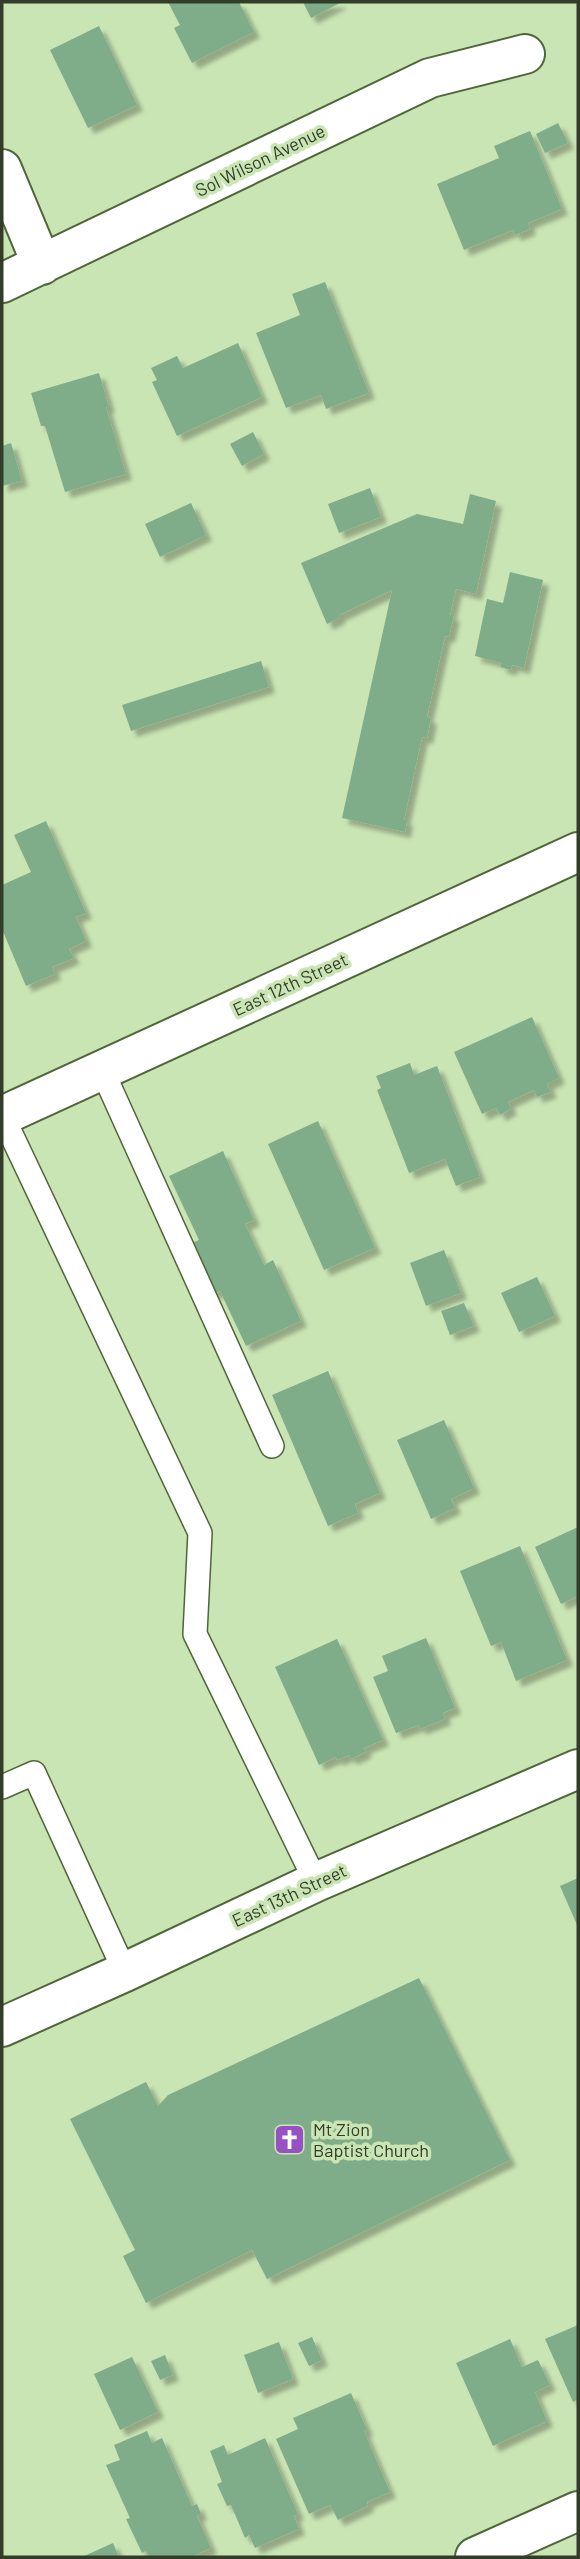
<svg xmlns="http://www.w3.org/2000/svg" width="580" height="2559" viewBox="0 0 580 2559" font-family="Barlow,sans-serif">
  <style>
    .building { fill: #80ad89; filter: url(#shadow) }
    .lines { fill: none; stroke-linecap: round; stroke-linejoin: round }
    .service-casing { stroke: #4f653a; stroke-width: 26 }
    .minor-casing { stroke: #4f653a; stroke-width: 42 }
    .tertiary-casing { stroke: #4f653a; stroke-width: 42 }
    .service { stroke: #fff; stroke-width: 23 }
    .minor { stroke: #fff; stroke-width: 38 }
    .tertiary { stroke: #fff; stroke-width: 38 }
    .labels { text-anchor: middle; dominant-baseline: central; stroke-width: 7; stroke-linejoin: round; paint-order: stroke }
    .street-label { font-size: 18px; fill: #323c29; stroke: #cae5b4 }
    .poi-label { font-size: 18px; fill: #323c29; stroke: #cae5b4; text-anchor: start }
  </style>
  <defs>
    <filter id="shadow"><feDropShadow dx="6" dy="6" stdDeviation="2" flood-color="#0004"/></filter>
  </defs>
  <rect width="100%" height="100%" fill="#cae5b4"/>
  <!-- building -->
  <path class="building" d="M168 2H239L254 32 192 63 174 28 180 25Z
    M303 2H342L311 18Z
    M99 26 137 105 88 128 50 50Z
    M558 123 568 143 545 153 536 134Z
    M530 131 562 209 528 223 530 229 515 235 513 230 464 250 437 184 499 158 494 146Z
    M325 282 369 393 326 409 321 395 286 408 256 333 300 315 292 294Z
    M238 343 262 397 177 436 152 382 157 380 151 368 177 356 183 368Z
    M99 373 109 407H106L126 474 65 492 45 426H41L31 393Z
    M253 432 264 454 242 466 230 444Z
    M11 443 22 481 2 486V446Z
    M370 488 381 517 339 533 328 504Z
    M470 494 496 501 476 594 456 589 450 615H454L449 637 445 636 427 717 431 718 427 738 422 737 404 820H407L405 832 342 818 392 590 339 615V618L327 624 301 563 417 514 463 524Z
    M191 503 206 535 160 557 145 524Z
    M510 572 543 580 524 668 512 665 511 670 500 667 502 663 475 656 487 599 503 603Z
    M261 661 269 687 131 731 122 705Z
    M46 821 86 913 76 917 86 941 69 949 74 958 52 967 55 974 26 986 2 929V885L31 872 14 835Z
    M532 1017 559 1078 547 1084 551 1092 537 1097 534 1090 508 1102 511 1109 500 1115 496 1108 482 1114 454 1052Z
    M410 1063 414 1075 437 1066 480 1177 456 1186 445 1159 409 1173 377 1090 381 1088 376 1076Z
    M318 1121 375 1248 324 1270 268 1144Z
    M223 1151 254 1220 245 1224 264 1265 273 1260 301 1321 246 1346 220 1291 213 1294 189 1244 199 1240 169 1176Z
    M444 1250 461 1293 426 1306 410 1263Z
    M537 1277 555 1316 519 1332 501 1293Z
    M464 1303 474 1326 450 1335 441 1311Z
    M328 1371 380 1493 355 1504 358 1513 328 1526 272 1395Z
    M444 1420 474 1488 451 1499 455 1508 431 1519 397 1440Z
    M578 1527V1596L561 1604 535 1547Z
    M520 1546 567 1660 516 1681 501 1642 491 1646 460 1571Z
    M426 1638 455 1708 443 1713 445 1719 420 1729 419 1725 396 1733 373 1677 388 1671 382 1656Z
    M337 1639 383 1740 364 1748 366 1752 351 1759 349 1755 337 1760 336 1757 319 1765 275 1667Z
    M578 1878V1927L560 1886Z
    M419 1978 510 2160 267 2279 252 2250 146 2303 123 2256 135 2250 70 2119 146 2082 158 2106 168 2095Z
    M578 2325V2399L573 2402 545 2339Z
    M312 2337 322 2360 309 2366 298 2343Z
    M510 2339 522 2367 538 2360 550 2385 535 2392 547 2421 493 2446 456 2363Z
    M279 2342 293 2379 258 2393 244 2355Z
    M165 2355 173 2375 160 2380 151 2361Z
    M132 2357 158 2412 120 2430 94 2374Z
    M351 2393 367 2430 364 2431 390 2492 367 2502 368 2506 338 2520 330 2505 309 2514 276 2439 298 2429 293 2418Z
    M147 2431 152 2443 162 2438 192 2506 197 2504 201 2514 197 2516 211 2548 191 2557H149L146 2551 142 2553 126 2519 130 2518 106 2465 120 2460 114 2445Z
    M265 2438 298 2514 294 2516 299 2529 255 2548 249 2535 245 2538 231 2505 227 2506 217 2484 222 2482 210 2451 224 2445 228 2455Z
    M113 2543 119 2557H82Z"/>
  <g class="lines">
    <defs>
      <path id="service" d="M102 1070 272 1446
        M2 1115 200 1533 195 1634 316 1882
        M2 1787 34 1773 125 1972"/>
      <path id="minor" d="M2 169 42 265
        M2 283 430 78 525 54
        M2 2027 125 1972 316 1882 578 1769
        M475 2557 578 2511"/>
      <path id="tertiary" d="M2 1116 578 852"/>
    </defs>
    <!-- service casing -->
    <use href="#service" class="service-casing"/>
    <!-- minor casing -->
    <use href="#minor" class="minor-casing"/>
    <!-- tertiary casing -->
    <use href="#tertiary" class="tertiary-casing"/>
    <!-- service -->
    <use href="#service" class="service"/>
    <!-- minor -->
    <use href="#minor" class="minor"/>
    <!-- tertiary -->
    <use href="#tertiary" class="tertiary"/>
  </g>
  <!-- icons -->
  <defs>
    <symbol id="church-square" viewBox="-11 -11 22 22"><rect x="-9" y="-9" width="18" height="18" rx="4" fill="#9851c4" stroke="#cae5b4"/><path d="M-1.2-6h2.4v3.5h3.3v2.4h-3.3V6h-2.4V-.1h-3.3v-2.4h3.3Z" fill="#fff"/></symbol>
  </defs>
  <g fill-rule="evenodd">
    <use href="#church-square" x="272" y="2122" width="35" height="35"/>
  </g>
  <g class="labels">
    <!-- street labels -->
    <g class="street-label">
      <text transform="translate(260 160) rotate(-26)">Sol Wilson Avenue</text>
      <text transform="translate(290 984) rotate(-25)">East 12th Street</text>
      <text transform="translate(289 1895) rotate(-25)">East 13th Street</text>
    </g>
    <!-- poi labels -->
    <g class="poi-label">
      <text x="313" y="2129">Mt Zion<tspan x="313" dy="21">Baptist Church</tspan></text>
    </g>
  </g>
  <!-- border -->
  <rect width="580" height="2559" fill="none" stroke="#323c29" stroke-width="7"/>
</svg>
